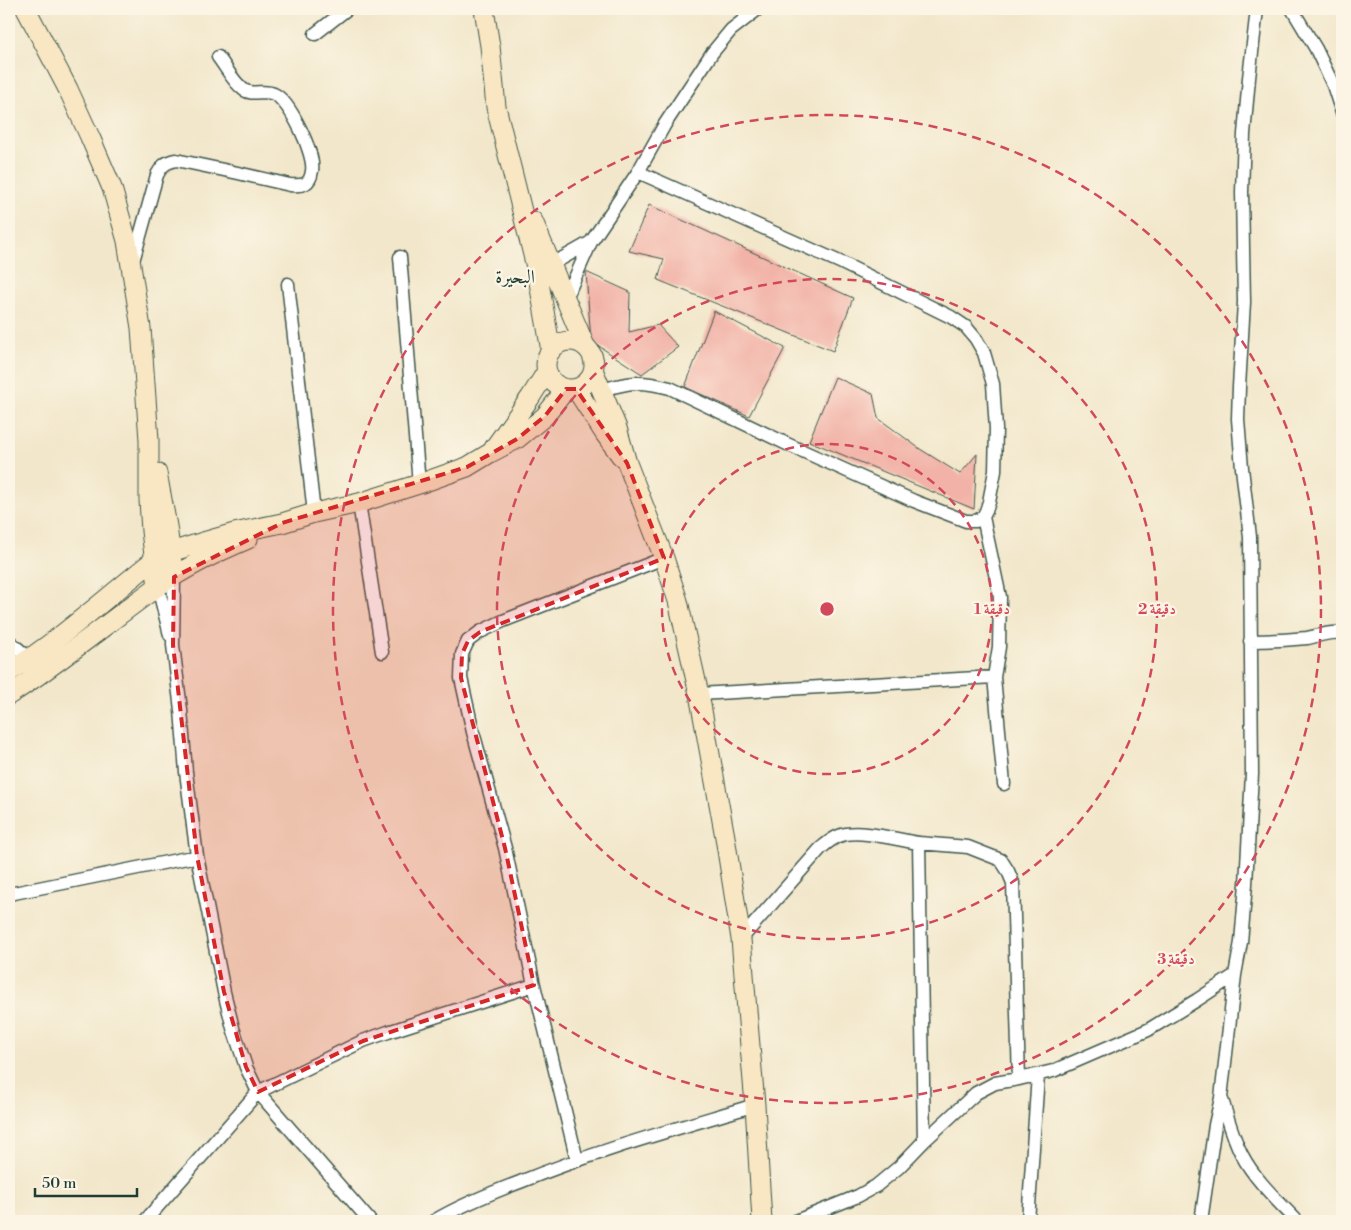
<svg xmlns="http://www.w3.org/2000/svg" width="1351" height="1230" viewBox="0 0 1351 1230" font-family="'Libre Bodoni',Amiri,serif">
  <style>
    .building { fill: #f2b2a7 }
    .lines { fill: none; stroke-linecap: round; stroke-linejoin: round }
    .street-casing { stroke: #3f564b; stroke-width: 15 }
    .secondary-casing { stroke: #3f564b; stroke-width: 21 }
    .street { stroke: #fff; stroke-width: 12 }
    .secondary { stroke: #f9e7c3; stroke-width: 19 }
    .marked { fill: #d62828; fill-opacity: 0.2; stroke: #d62828; stroke-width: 4; stroke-dasharray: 10 6; stroke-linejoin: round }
    .ring { fill: none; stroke: #d1495b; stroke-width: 2.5; stroke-dasharray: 9 6 }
    .labels { text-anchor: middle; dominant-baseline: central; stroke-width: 4.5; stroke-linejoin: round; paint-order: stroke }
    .neighbourhood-label { font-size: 19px; fill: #1f3d34; stroke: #fcf5e5 }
    .centre { fill: #d1495b; stroke: #fcf5e5; stroke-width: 2.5 }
    .ring-label { font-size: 15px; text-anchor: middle; font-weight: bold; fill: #d1495b; stroke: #fcf5e5; stroke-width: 4.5; stroke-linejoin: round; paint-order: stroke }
  </style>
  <rect width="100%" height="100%" fill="#fcf5e5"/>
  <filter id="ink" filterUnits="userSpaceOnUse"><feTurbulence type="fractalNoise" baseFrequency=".02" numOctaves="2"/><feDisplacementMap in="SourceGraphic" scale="10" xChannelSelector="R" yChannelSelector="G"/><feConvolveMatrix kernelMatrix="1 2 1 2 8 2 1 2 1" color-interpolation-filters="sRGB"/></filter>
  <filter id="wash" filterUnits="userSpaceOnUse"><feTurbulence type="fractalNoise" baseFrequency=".0096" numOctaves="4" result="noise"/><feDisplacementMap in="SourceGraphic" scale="20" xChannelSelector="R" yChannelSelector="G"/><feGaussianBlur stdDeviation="1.12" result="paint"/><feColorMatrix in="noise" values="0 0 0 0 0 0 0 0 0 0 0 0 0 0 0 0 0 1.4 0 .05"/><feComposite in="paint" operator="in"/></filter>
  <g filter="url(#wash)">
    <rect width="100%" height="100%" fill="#f2e7cb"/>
    <g id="blocks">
      <!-- building -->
      <path class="building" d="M649 205 853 298 833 351 658 280 664 259 629 251Z
        M586 272 630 292 629 332 658 325 678 347 642 374 591 341Z
        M714 311 785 348 749 416 685 387Z
        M835 377 873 394 878 418 920 449 960 474 977 454 974 509 809 441Z"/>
    </g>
  </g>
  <g filter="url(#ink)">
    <use href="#blocks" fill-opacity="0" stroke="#3f564b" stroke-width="1"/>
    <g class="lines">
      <defs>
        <path id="street" d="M1292 9 1316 49 1333 85 1342 113
          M315 34 347 9
          M400 257 419 484
          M133 261 157 175C162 166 165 162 176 160L238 173 290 185C303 186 310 185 312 171 315 154 290 101 274 94 264 89 253 96 244 90 233 82 226 67 218 57
          M545 268 591 242
          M288 284 314 513
          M566 298 591 242 638 172 665 124 712 53 731 30 758 9
          M601 390C630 382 640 380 670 388L787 444 914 501 966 521H976L983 517 986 511 989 502 995 471 996 429 993 384 984 353 976 339 966 327 951 317 842 263 638 172
          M359 503 382 652
          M174 577 173 645 181 710 186 772 197 856 224 992 233 1028 246 1067 258 1092 370 1221
          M158 587 170 635
          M9 641 30 659
          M1250 641C1269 641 1288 640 1307 638 1318 636 1330 631 1342 633
          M994 677 1004 784
          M699 694 994 677 999 647 1000 597 983 517
          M919 843 968 847 1001 860 1008 871 1013 883 1019 1079
          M9 894 197 856
          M741 939 820 849C826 844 831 839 839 836 858 828 898 840 919 843L924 1141
          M1222 1100C1228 1118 1233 1138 1242 1155 1255 1180 1278 1201 1297 1221
          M577 1160 534 985 505 848 473 732 461 678 462 654 468 641 480 632 503 621 664 558
          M145 1221 258 1092 363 1041 388 1032 534 985
          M434 1221C461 1205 491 1193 520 1182 596 1151 676 1129 755 1105
          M796 1221 858 1196 876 1186 899 1167 924 1141 976 1093 995 1083 1019 1079 1053 1071 1148 1030 1197 1000 1235 975
          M1028 1221 1038 1075
          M1201 1221 1215 1125 1221 1098 1235 975 1241 942 1246 884 1252 774 1250 537 1242 468 1238 419 1239 387 1244 302 1242 192 1244 134 1249 78 1257 9"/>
        <path id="secondary" d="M26 9 68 89 90 137 112 188 127 241 141 328 149 440V500L151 531 158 587
          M484 9 490 46 496 107 537 271 551 351
          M533 221 585 346
          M546 365a24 24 0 1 1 48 0a24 24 0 1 1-48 0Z
          M594 372 617 428 627 463 664 558 678 601 699 694 725 837 741 939 755 1105 762 1221
          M576 389 605 434 621 456
          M494 448 530 398 547 371
          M157 473 167 526 172 564
          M9 672C61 639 106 598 154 560L171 552 203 542 234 533 282 523 314 513 359 503 419 484 467 467 490 453 517 439 545 416 566 389
          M9 695C61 662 107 623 157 587 185 568 217 552 248 539"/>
      </defs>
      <!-- street casing -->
      <use href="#street" class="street-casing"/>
      <!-- secondary casing -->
      <use href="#secondary" class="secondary-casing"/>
      <!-- street -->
      <use href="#street" class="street"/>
      <!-- secondary -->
      <use href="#secondary" class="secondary"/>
    </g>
  </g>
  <!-- marked area -->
  <path class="marked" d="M566 389H576L627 463 664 558 480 632 468 641 462 654 461 678 505 848 534 985 363 1041 258 1092 246 1067 224 992 197 856 173 645 174 577 282 523 467 467 517 439 545 416Z"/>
  <!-- distance rings -->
  <g class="ring">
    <circle cx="827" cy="609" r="165"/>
    <circle cx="827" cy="609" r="330"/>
    <circle cx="827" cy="609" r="494"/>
  </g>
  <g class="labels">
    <!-- neighbourhood labels -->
    <g class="neighbourhood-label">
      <text x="515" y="277">البحيرة</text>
    </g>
  </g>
  <circle cx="827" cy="609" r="8" class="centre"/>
  <g class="ring-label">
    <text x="992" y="614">1 دقيقة</text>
    <text x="1157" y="614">2 دقيقة</text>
    <text x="1176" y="964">3 دقيقة</text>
  </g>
  <!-- margin -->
  <rect width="1351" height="1230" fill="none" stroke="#fcf5e5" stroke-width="30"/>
  <!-- scale -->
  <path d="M35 1188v8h102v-8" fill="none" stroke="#1f3d34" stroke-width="2.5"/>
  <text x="42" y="1188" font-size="15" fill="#1f3d34" stroke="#fcf5e5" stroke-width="4" paint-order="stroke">50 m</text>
</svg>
